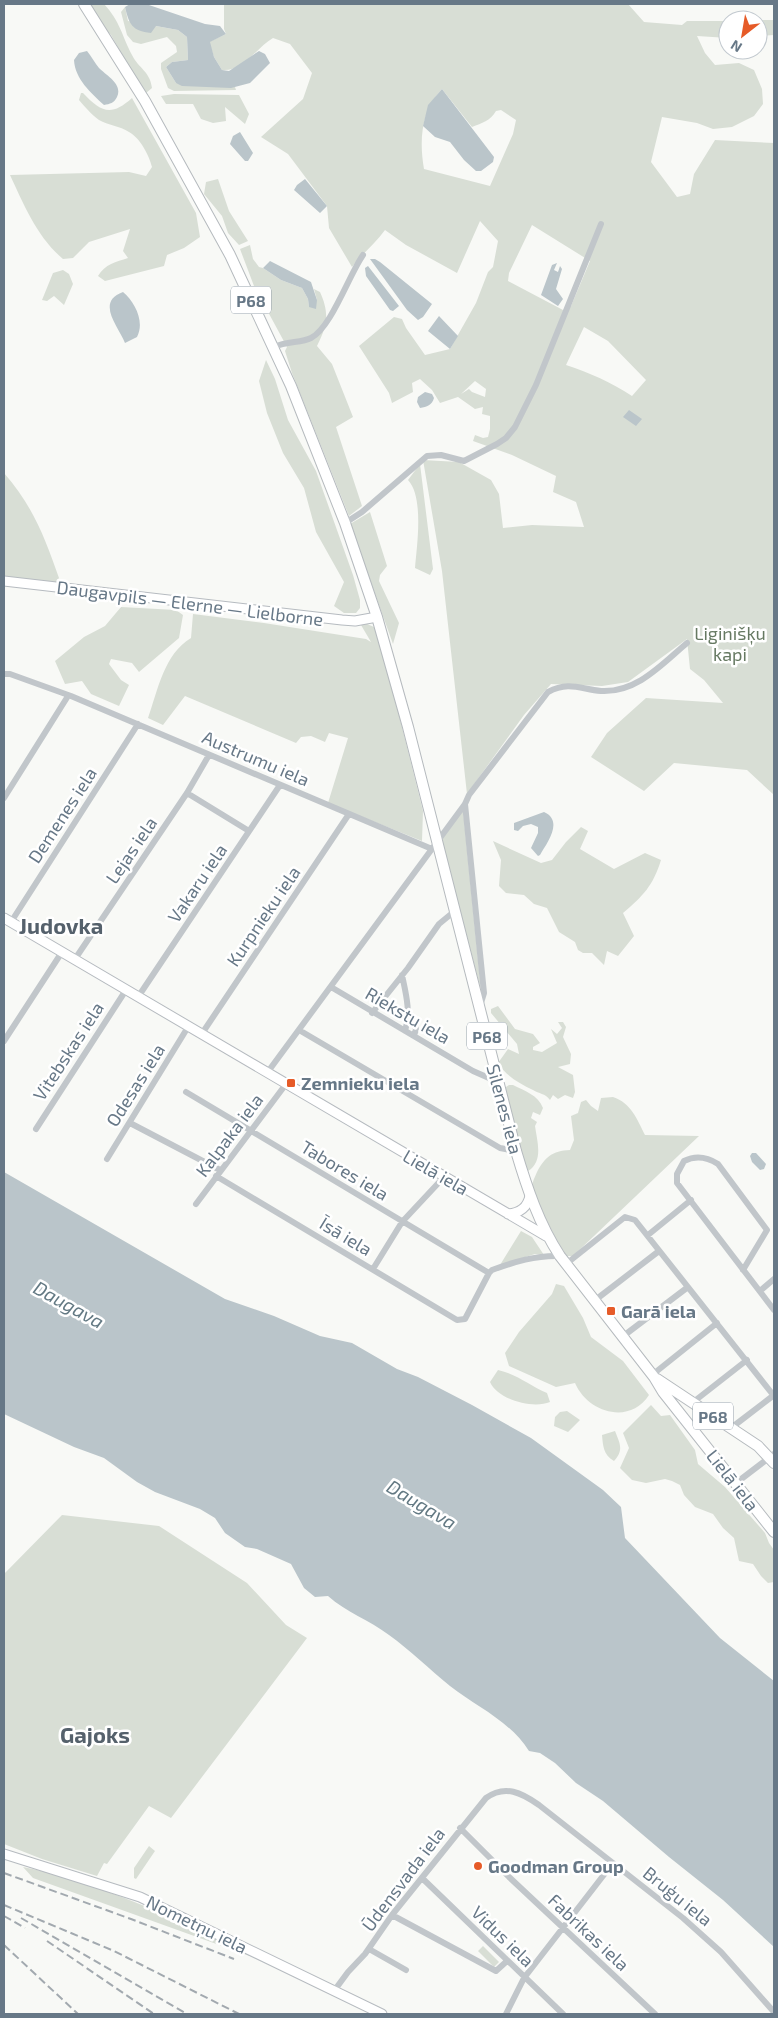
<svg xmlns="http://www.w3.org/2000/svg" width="778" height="2018" viewBox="0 0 778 2018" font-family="'Exo 2',sans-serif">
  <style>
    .green { fill: #d8ded5; fill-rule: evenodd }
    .water { fill: #bac5ca }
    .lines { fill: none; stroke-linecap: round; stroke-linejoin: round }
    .secondary-casing { stroke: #b6bbc0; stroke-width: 11 }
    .primary-casing { stroke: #b5babe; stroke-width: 12 }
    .street { stroke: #c1c6ca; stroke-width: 6 }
    .secondary { stroke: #fff; stroke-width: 9 }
    .primary { stroke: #fff; stroke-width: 10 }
    .rail { stroke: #a2a9af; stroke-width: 2; stroke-dasharray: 8 4; stroke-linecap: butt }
    .poi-dot { fill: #e65b28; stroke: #fff; stroke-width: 2 }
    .labels { text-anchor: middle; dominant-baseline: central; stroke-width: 5; stroke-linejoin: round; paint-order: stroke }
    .shield { fill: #fff; stroke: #95a0ab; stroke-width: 1 }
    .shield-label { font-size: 16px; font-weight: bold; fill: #677887 }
    .street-label { font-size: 18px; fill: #677887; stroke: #fff }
    .park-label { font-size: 18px; fill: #667962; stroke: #fff }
    .poi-label { font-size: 18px; font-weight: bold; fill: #677887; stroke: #fff; text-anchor: start }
    .water-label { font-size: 19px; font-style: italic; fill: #637983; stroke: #fff }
    .district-label { font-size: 22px; font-weight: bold; fill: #55616c; stroke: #fff }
  </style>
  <rect width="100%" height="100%" fill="#f8f9f6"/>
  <!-- green -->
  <path class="green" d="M87 4H104C120 21 122 36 132 55 139 69 150 71 152 88L146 93 143 91 111 35 100 24Z
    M224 4H628L644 22 682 25 687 21H728V38L697 36 705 53 715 65 739 63 754 70 762 89 763 104 754 116 732 127 713 129 697 123 662 117 651 162 677 197 690 194 694 174 715 140 774 143V795L747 770 674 763 644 791 591 757 607 733 646 698 723 703 704 680 690 669 687 639 628 682 602 686 551 684 524 715 467 794 442 571 423 460 459 462 491 480 499 494 503 528 532 525 584 527 576 502 553 492 556 476 512 455 473 441 475 435 483 438 488 437 490 429V416L482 414 483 407 475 409 458 397 440 403 432 390 420 379 412 383 413 392 392 403 389 393 359 346 394 317 402 319 406 328 425 355 450 349 476 303 488 272 493 267 498 241 480 221 457 273 406 245 385 230C375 244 362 254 352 267L329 228 327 206 288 154 261 137 303 99 312 73 290 44 273 38C257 47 243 72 222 70L214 57 209 42 226 34 224 29ZM442 89 472 127C482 123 490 121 496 111L501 110 516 120 513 134 490 186 424 169C419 140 421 111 442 89ZM532 225 590 261 571 306 563 310 508 281 509 273ZM584 327 608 341 646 380 632 396C611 382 590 373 566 365ZM475 381 486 389 485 397 472 392 469 389 461 394Z
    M125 7 128 21 178 30 187 37 188 60 172 62 166 67 176 83 235 87 236 90 174 91 168 88 161 69V63L177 52 176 46 167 37 141 44 133 42 127 35 121 12Z
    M758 20H774V35L758 36Z
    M81 93H83C101 112 111 117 132 98L196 213 200 237 184 248 167 255 164 266 105 281 98 276C105 264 116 262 128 258L123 251 130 229 89 242 73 258 63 259C37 237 24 205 10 175L129 172 146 176 152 167C149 155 140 138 129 132 120 126 108 125 99 120 91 114 86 108 79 100Z
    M174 94 239 95 249 114 245 124 225 107 226 121 213 123 201 119 193 104H166L161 96Z
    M218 179 229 211 248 241 239 245 228 233 222 216 204 194 206 182Z
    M250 245 253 259 259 267 263 268 281 280 302 288 308 299 309 307 317 300 314 289 320 292C330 314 327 326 317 346L332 364 353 417 336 427 362 506 349 516 292 373 285 351 287 347 254 286 240 249Z
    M63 270 69 274 73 284 64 305 54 296 47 301 42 300 53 273Z
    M266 360 275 379 288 420 316 471 353 575 360 600V608L356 613H344L334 606 344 582 316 532 304 488 283 453 267 413 259 381Z
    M420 464 433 569 430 575 415 568C417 545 424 497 408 480Z
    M4 473C33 506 45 538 59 578L57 582 52 583 4 577Z
    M370 512 387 566 380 575 379 581 399 623 393 644 350 524Z
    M121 607 176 610 183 615 179 638 139 672 132 663 111 659 109 664 121 680 129 685 119 706 91 694 82 681 65 684 55 661 84 637 105 626Z
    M193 614 264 623 366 639 371 642 361 625 367 624 374 627 382 647 423 811 422 841 328 803 348 738 329 733 325 742 311 736 301 737 296 743 185 696 163 725 148 718C158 690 164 654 191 638Z
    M463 810 481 990 442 841 443 838Z
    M581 827 588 831 580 849 614 869 645 853 661 860C653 886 643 896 623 913L634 936 618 956 607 951 604 965 592 953H583L578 950 575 942 559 932 547 908 534 904 524 895 506 893 499 886 501 860 493 841 541 863 552 860 566 842Z
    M498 1006 515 1029 533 1034 540 1043 533 1047V1050L542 1052 557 1043 551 1029 557 1034 562 1028 558 1022H563L566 1027 563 1037 571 1054 570 1064 558 1067 573 1075 575 1092 573 1098 565 1095 558 1099 553 1095 550 1100C545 1093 539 1094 533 1090 519 1083 506 1076 498 1063L508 1049 519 1054 517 1044 491 1013V1009Z
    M509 1085H513C525 1091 538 1095 543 1108L540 1115 533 1112 531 1118 537 1122 535 1126C537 1141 544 1161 528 1171L526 1169 505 1090 506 1087Z
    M613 1097C631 1103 637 1119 645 1135L699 1136 573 1256H567C555 1239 546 1220 538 1201 536 1197 532 1192 532 1187 532 1182 535 1177 537 1172 545 1157 552 1151 570 1150L574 1140 571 1116 578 1113 581 1102 586 1100 591 1106 598 1111 601 1098Z
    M521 1231 532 1237 544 1255 535 1254 500 1265Z
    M556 1284 564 1286 583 1318 591 1337 623 1361 649 1395C630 1425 588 1413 575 1383L556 1387 509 1366 505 1353 519 1332 552 1294Z
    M498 1370C517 1374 530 1386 547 1393L550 1402C533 1409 498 1400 490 1382Z
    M651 1405 661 1416 670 1415 695 1450 698 1464 725 1487 765 1533 769 1543 774 1550V1582L768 1583 761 1576 753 1564 739 1561 734 1538 723 1528 713 1514 695 1507 684 1495 680 1485 672 1481 665 1479 646 1483 632 1480 620 1468 629 1448 623 1433Z
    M567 1411 580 1420 568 1432 554 1426 555 1417 560 1412Z
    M615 1431C620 1444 624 1450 614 1461 603 1455 603 1445 602 1435Z
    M62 1515 159 1526 247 1583 286 1625 307 1638 171 1818 149 1806 107 1864 104 1863 97 1876 42 1859 4 1844V1574Z
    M149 1846 155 1851 136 1879 134 1878V1868Z
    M23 1867C80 1878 132 1901 186 1923 207 1932 242 1942 258 1959L33 1878Z
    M483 1946 499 1962 494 1967 478 1951Z"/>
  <!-- water -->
  <path class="water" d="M130 4H146L205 24 220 26 226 34 210 42 214 57 222 70 229 71 259 51 265 54 270 63 250 83 231 88 182 86 176 83 166 67 172 62 188 60 187 37 178 30 156 26 151 33C132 31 129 24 125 7Z
    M87 51C91 56 95 63 99 68 107 76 123 84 117 97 114 103 110 104 104 105 91 93 75 79 74 60L79 53Z
    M442 89 494 157 493 162 481 171H476L464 160 450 142 435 137 423 126 428 105Z
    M240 132 253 153 248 161H245L230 144 233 136Z
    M305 179 327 206 320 213 294 190 297 185Z
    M370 259H375L380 262 432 304 423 317 418 320 407 310Z
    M270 261 311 282 317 300 316 309 309 307 308 299 302 288 281 280 263 268Z
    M557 263 554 270 558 272 560 266 562 269 556 289 563 299 558 306 541 295 552 265Z
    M368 266 399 306 393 311 390 310 366 276 365 268Z
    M123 292C135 302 145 322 137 337L125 343C119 327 95 302 123 292Z
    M439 316 458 336 450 349 428 331Z
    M425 392 432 394 434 398C432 405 427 407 420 408L417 402 418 397Z
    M629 410 642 419 636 426 623 417Z
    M544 812C564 821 547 843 540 855L538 856 531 848 538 833V827L531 824 523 826 518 831 514 830V823Z
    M752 1153H756L766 1164 764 1169 760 1170 752 1162 750 1156Z
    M4 1172 225 1299 274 1316 320 1336 352 1343 397 1369 418 1377 472 1405 531 1438 603 1490 621 1507 625 1538 720 1638 774 1681V1947L723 1900 669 1857 603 1801 576 1783 555 1763 540 1753 529 1751C510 1721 477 1707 450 1686 429 1669 410 1650 389 1635 369 1620 346 1612 328 1596L315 1597 304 1588 291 1564 257 1549 245 1547 225 1533 215 1518 200 1509 155 1492 137 1482 104 1458 74 1447 4 1414Z"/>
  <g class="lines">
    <defs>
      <path id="secondary" d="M4 581 342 620 355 621 377 617
        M4 918 546 1236
        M508 1214C520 1213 527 1208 530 1196
        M4 1854 140 1897 382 2014"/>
      <path id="primary" d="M84 4 145 101 230 255 291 386 345 523 377 617 408 727 516 1151C527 1188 539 1224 560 1256L654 1377 663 1392 774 1532
        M657 1379 758 1446 774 1463"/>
    </defs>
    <!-- secondary casing -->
    <use href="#secondary" class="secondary-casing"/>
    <!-- primary casing -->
    <use href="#primary" class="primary-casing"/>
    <!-- street -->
    <path class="street" d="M274 347C287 341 301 343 311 338 331 328 349 275 363 255
      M345 523 362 512 427 456 441 455 464 461 497 444 506 438 515 427 536 385 601 224
      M4 674H10L71 696 432 849
      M187 793 249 831
      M4 798 68 696
      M465 804 484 993 480 1006
      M11 922 138 724
      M75 959 187 793 209 755
      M402 975C406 994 411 1012 405 1031
      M331 987 473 1071 498 1082
      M138 997 280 785
      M372 1013 408 968 439 924 456 910
      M407 1019 413 1021 416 1029 414 1036
      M299 1030 500 1148 516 1151
      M201 1035 349 814
      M4 1041 62 952
      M267 1073 465 804 469 795 548 692C569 681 580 689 601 691 637 693 662 664 687 643
      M186 1092 489 1273
      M130 1123 220 1170
      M36 1129 126 990
      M107 1159 188 1027
      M216 1176 457 1320 465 1319 489 1273 492 1270C514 1262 536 1255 560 1256
      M196 1204 286 1084
      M648 1235 691 1200
      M566 1264 625 1217 635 1220 774 1396
      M373 1269 402 1222 444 1177
      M743 1270 767 1230 718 1164C707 1157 696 1155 684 1161L677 1174V1183L774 1310
      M760 1291 774 1279
      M594 1301 659 1251
      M622 1337 688 1287
      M652 1375 717 1323
      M692 1403 747 1360
      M731 1428 774 1395
      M736 1483 774 1454
      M460 1828 509 1877 655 2014
      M422 1878 563 2014
      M392 1915 496 1971 507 1961
      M369 1949 406 1970
      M334 1991 348 1972 365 1954 392 1915 486 1798C505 1784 522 1793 539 1805L683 1918 721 1952 774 2012
      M506 2014 524 1978 613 1863"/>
    <!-- secondary -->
    <use href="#secondary" class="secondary"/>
    <!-- primary -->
    <use href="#primary" class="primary"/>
    <!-- rail -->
    <path class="rail" d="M4 1873 131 1919 234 1959
      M4 1905 114 1951 239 2014
      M4 1916 25 1928
      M21 1918 187 2014
      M47 1941 154 2014
      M4 1945 78 2014"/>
  </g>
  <!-- markers -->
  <g class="poi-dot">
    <rect x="286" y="1078" width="10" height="10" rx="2.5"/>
    <rect x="606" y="1306" width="10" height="10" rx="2.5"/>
    <circle cx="478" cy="1866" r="5"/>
  </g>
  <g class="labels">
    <!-- shield labels -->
    <g class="shield">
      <rect x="231" y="286.5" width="40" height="27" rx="4"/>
      <rect x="467" y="1022.5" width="40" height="27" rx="4"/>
      <rect x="693" y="1402.5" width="40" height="27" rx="4"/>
    </g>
    <g class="shield-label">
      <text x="251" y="300">P68</text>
      <text x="487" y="1036">P68</text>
      <text x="713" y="1416">P68</text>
    </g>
    <!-- street labels -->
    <g class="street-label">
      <text transform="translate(190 603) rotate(7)">Daugavpils — Elerne — Lielborne</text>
      <text transform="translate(256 758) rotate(23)">Austrumu iela</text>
      <text transform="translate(62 815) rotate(-57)">Demenes iela</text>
      <text transform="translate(131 850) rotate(-56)">Lejas iela</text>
      <text transform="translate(197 883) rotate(-56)">Vakaru iela</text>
      <text transform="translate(263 916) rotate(-56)">Kurpnieku iela</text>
      <text transform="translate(408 1015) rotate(30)">Riekstu iela</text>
      <text transform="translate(68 1051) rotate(-57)">Vitebskas iela</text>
      <text transform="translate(135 1085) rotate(-58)">Odesas iela</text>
      <text transform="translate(505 1109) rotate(75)">Silenes iela</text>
      <text transform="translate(229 1135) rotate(-53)">Kalpaka iela</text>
      <text transform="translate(345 1170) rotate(31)">Tabores iela</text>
      <text transform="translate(436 1172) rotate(30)">Lielā iela</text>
      <text transform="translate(346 1236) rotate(31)">Īsā iela</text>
      <text transform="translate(733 1480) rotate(52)">Lielā iela</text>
      <text transform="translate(403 1879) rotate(-53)">Ūdensvada iela</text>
      <text transform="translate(678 1896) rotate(39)">Bruģu iela</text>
      <text transform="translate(197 1924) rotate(26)">Nometņu iela</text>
      <text transform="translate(589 1932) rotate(43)">Fabrikas iela</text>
      <text transform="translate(503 1936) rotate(44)">Vidus iela</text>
    </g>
    <!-- park labels -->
    <g class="park-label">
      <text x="730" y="633">Liginišķu<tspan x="730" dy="21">kapi</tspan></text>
    </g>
    <!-- poi labels -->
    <g class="poi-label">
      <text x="301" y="1083">Zemnieku iela</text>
      <text x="621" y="1311">Garā iela</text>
      <text x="488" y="1866">Goodman Group</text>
    </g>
    <!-- water labels -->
    <g class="water-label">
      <text transform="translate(69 1304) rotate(29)">Daugava</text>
      <text transform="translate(422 1504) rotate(31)">Daugava</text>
    </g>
    <!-- district labels -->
    <g class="district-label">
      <text x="61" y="925">Judovka</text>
      <text x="95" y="1734">Gajoks</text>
    </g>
  </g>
  <!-- border -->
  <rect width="778" height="2018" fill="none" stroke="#677887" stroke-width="10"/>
  <!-- north arrow -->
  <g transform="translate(743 35) rotate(211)"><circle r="24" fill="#ffffff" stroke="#c2c9cf"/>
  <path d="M0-4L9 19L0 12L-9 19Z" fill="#e65b28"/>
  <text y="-8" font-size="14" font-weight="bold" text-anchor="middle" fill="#677887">N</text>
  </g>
</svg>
